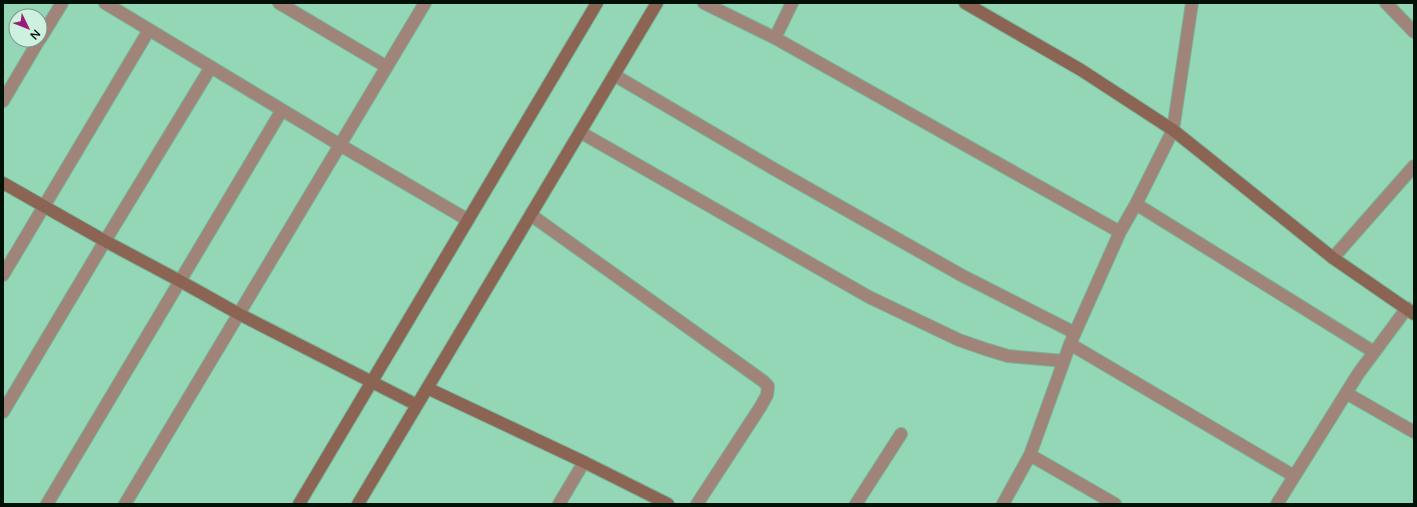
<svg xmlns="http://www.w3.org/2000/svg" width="1417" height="507" viewBox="0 0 1417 507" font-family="'Varela Round',sans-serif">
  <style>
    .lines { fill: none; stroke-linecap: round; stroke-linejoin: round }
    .street-casing { stroke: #79b496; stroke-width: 14 }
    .secondary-casing { stroke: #79b496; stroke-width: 14 }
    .street { stroke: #a08479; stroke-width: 12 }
    .secondary { stroke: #8b6454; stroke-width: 12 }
  </style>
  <rect width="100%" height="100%" fill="#93d7b6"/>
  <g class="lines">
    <defs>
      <path id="street" d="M105 3 340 145 468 220
        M279 3 387 67
        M704 3 775 38 1120 232
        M1386 3 1414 32
        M775 38 792 3
        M40 39 62 3
        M614 75 774 169 961 275 1075 333
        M3 101 39 40
        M580 132 869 297 959 340 985 349 1008 356 1064 361
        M1136 204 1374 352
        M531 215 763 381 768 386 767 395 761 406 697 504
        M1333 258 1414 166
        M3 275 149 30
        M1070 344 1294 476
        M1346 393 1414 432
        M3 412 105 241 211 67
        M1030 455 1115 504
        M47 504 282 110
        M125 504 425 3
        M559 504 584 462
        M856 504 901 434
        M1003 504 1030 455 1070 344 1120 232 1136 204 1173 130 1192 3
        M1277 504 1358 374 1407 308"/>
      <path id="secondary" d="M965 3 1081 70 1173 130 1333 258 1414 314
        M3 183 105 241 180 281 239 314 417 405
        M427 388 584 462 668 504
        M299 504 597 3
        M358 504 657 3"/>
    </defs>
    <!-- street casing -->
    <use href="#street" class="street-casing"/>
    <!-- secondary casing -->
    <use href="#secondary" class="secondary-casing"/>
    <!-- street -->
    <use href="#street" class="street"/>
    <!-- secondary -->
    <use href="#secondary" class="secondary"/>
  </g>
  <!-- border -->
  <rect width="1417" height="507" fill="none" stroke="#001207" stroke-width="8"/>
  <!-- north arrow -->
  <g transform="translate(28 28) rotate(133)"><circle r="19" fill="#cef0de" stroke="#7c9788"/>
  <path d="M0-3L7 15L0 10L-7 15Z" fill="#991d75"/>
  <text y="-6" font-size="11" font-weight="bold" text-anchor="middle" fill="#001207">N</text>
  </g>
</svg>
